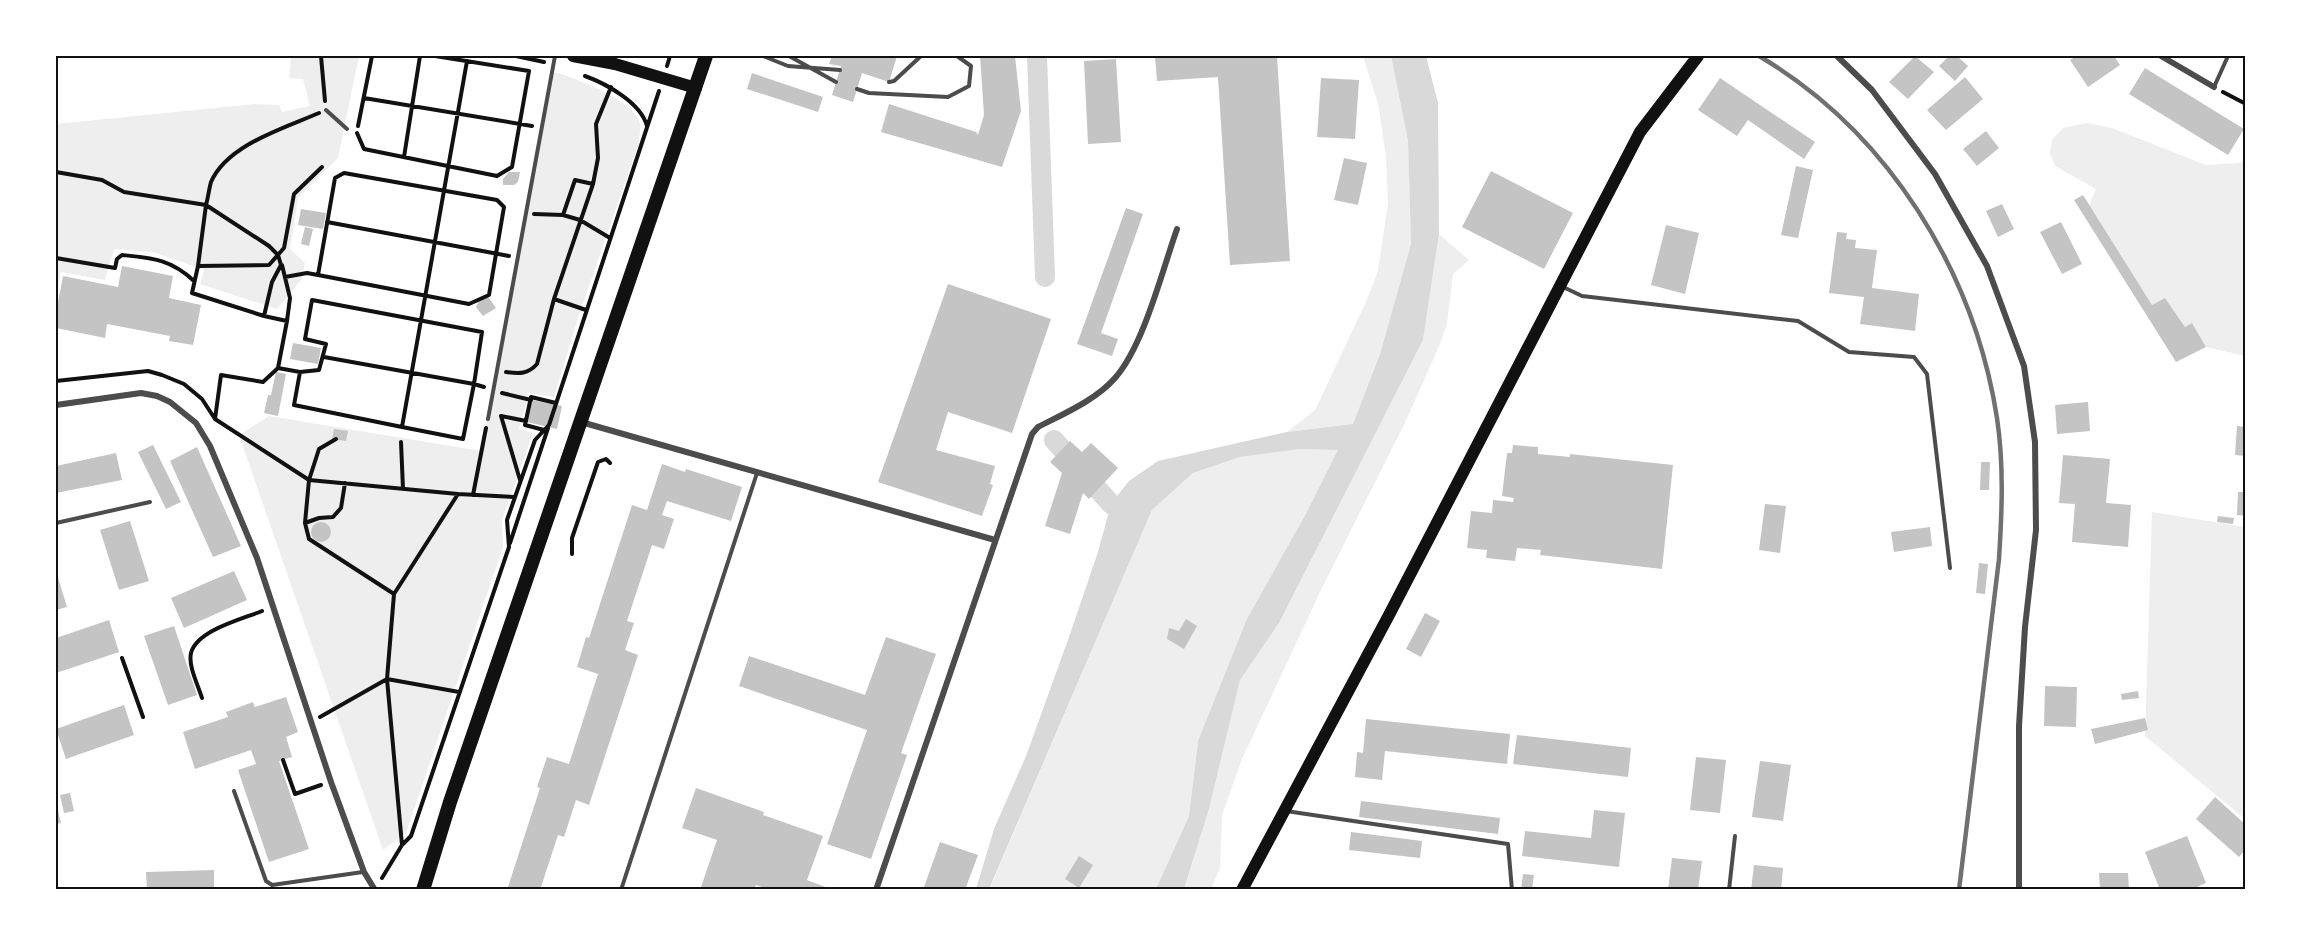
<svg xmlns="http://www.w3.org/2000/svg" width="2301" height="945" viewBox="0 0 2301 945" font-family="Raleway,sans-serif">
  <style>
    .green { fill: #eee }
    .water { fill: #d9d9d9 }
    .lines { fill: none; stroke-linecap: round; stroke-linejoin: round }
    .canal { stroke: #d9d9d9; stroke-width: 20 }
    .building { fill: #c4c4c4 }
    .path { stroke: #111; stroke-width: 4 }
    .service { stroke: #4c4c4c; stroke-width: 4 }
    .minor { stroke: #4c4c4c; stroke-width: 6 }
    .secondary { stroke: #111; stroke-width: 12 }
    .primary { stroke: #111; stroke-width: 14 }
    .rail { stroke: #707070; stroke-width: 4.5 }
    .neatline { fill: none; stroke: #111; stroke-width: 2 }
  </style>
  <rect width="100%" height="100%" fill="#fff"/>
  <!-- green -->
  <path class="green" d="M291 56H359L338 158 298 198 290 249 305 263 302 279 277 309 200 284 204 270 153 252 114 249 105 280 61 272 56 298V124L254 104 279 105 282 112 310 106 303 79 289 78Z
    M1363 56H1391L1408 141 1411 244 1380 354 1353 424 1287 432 1315 410 1366 302 1378 271 1388 203 1386 156 1378 104Z
    M551 73H559C580 81 635 100 640 124 641 129 639 137 639 143L580 312 554 397 529 393 519 429 533 433 502 520 503 547 406 833 383 850 239 435 269 416 481 451Z
    M2086 123 2112 128 2206 165 2241 163 2245 156V356L2206 347 2192 323 2185 327 2165 298 2152 305 2089 205 2096 189 2055 166 2050 153 2052 140 2063 128Z
    M1439 234 1469 260 1453 274 1447 324 1440 344 1404 425 1323 586 1242 759 1222 815 1220 868 1211 889 1184 890 1209 809 1240 680 1279 623 1423 340Z
    M1300 449 1339 450 1198 741 1189 816 1156 889 989 890 1152 510 1193 473 1240 457Z
    M2152 512 2245 527V819L2145 736Z"/>
  <!-- water -->
  <path class="water" d="M1391 56H1426L1438 103 1439 234 1423 340 1279 623 1240 680 1209 809 1184 889H1156L1189 816 1198 741 1247 619 1307 512 1338 450 1300 449 1240 457 1193 473 1152 510 989 889H976L994 829 1026 756 1069 637 1098 552 1111 504 1129 481 1158 461 1287 432 1353 424 1380 354 1411 244 1408 141Z"/>
  <g class="lines">
    <!-- canal -->
    <path class="canal" d="M1037 56 1045 277
      M1054 440 1111 504 1130 516"/>
  </g>
  <!-- building -->
  <path class="building" d="M832 56H897L889 82 862 73 853 102 832 95 841 66 829 64Z
    M980 56H1015L1021 111 1002 167 881 132 889 104 976 132 978 135 984 115Z
    M1155 56H1277L1290 261 1230 265 1218 77 1157 81Z
    M1915 56 1934 72 1908 99 1889 82Z
    M1949 56H1957L1968 66 1955 81 1939 66Z
    M2076 56H2114L2120 65 2088 87 2070 60Z
    M1116 59 1121 142 1088 144 1084 61Z
    M2145 68 2244 129 2228 155 2129 94Z
    M752 73 823 97 818 112 747 89Z
    M1965 77 1983 99 1946 130 1927 110Z
    M1321 78 1359 80 1355 139 1317 137Z
    M1720 78 1815 142 1804 159 1748 120 1737 136 1698 110Z
    M1986 131 1999 148 1977 166 1963 149Z
    M1344 158 1367 163 1358 205 1334 200Z
    M1796 166 1813 170 1798 238 1781 235Z
    M1491 171 1573 213 1544 269 1462 227Z
    M509 172H520L518 182 514 185H503V179Z
    M2083 195 2152 305 2165 298 2185 327 2192 323 2206 347 2176 362 2074 200Z
    M2002 204 2014 229 1998 237 1986 211Z
    M1126 208 1143 214 1101 333 1118 339 1112 356 1077 344Z
    M301 209 326 213 323 229 298 225Z
    M2061 222 2082 264 2062 274 2040 232Z
    M1666 225 1699 233 1685 294 1651 285Z
    M305 227 313 229 309 246 301 244Z
    M1837 232 1847 233 1846 239 1856 240 1855 248 1877 250 1872 288 1919 294 1915 331 1860 324 1864 297 1829 293Z
    M122 266 173 276 169 298 201 305 193 345 169 341 170 336 107 324 105 338 56 328V302H58L63 276 118 287Z
    M948 284 1051 319 1012 433 948 412 936 450 995 466 990 484 993 485 982 516 878 482Z
    M483 298H489L496 308 483 316 476 307 479 301Z
    M293 343 321 348 318 364 290 359Z
    M276 372 286 374 278 416 264 413 268 395H271Z
    M532 400 562 406 557 429 527 422Z
    M2088 402 2090 431 2057 434 2055 405Z
    M2237 426 2246 427V456L2235 455Z
    M334 429 348 431 346 441 332 439Z
    M1070 441 1082 452 1091 443 1118 468 1089 499 1083 493 1070 534 1045 526 1062 473 1050 462Z
    M153 445 181 502 166 509 138 452Z
    M1513 445 1538 447V454L1570 457V454L1673 465 1662 569 1540 555 1541 550 1517 548 1515 561 1486 558 1487 550 1467 548 1471 511 1492 513 1493 500 1513 502 1514 498 1502 496 1507 453H1512Z
    M197 447 241 546 213 557 170 461Z
    M116 453 122 480 56 493V466Z
    M2063 455 2110 459 2106 503 2131 505 2128 547 2072 542 2075 504 2059 503Z
    M1981 462H1990L1989 490H1980Z
    M662 464 685 472 686 469 742 487 731 521 667 501 662 515 674 519 664 549 652 545 627 621 634 623 625 650 638 655 589 805 576 800 564 837 558 835 540 890H507L540 788 537 787 547 757 569 764 598 674 577 667 586 637 589 638 632 505 647 510Z
    M2238 492H2246V516L2237 515Z
    M1765 504 1786 506 1780 553 1759 550Z
    M2218 516 2234 518 2233 524 2217 522Z
    M130 521 149 581 119 590 100 530Z
    M311 532a10 10 0 1 1 20 0a10 10 0 1 1-20 0Z
    M1930 527 1932 546 1894 552 1891 532Z
    M1979 563 1988 564 1985 594 1976 593Z
    M56 571 67 607 56 610Z
    M234 571 247 600 184 628 171 598Z
    M1425 613 1440 621 1421 657 1406 649Z
    M1186 619 1197 626 1184 649 1167 639 1169 628 1179 631Z
    M109 620 119 652 56 673V638Z
    M174 626 197 695 168 705 144 636Z
    M886 637 936 654 901 753 907 755 871 859 827 844 867 730 739 686 749 656 865 695Z
    M2045 686 2077 687 2076 727 2044 726Z
    M2138 691 2139 698 2122 700 2121 694Z
    M286 697 298 732 286 737 292 757 279 761 309 849 269 862 238 770 256 764 251 750 195 769 183 732 228 717 226 712 253 702 255 707Z
    M124 705 134 735 66 759 56 729Z
    M2145 718 2148 730 2095 744 2091 729Z
    M1366 719 1510 734 1507 764 1385 751 1382 780 1355 777 1357 752 1363 753Z
    M1517 735 1631 748 1628 777 1513 764Z
    M1696 757 1726 760 1720 813 1690 810Z
    M1760 761 1791 765 1783 821 1752 817Z
    M696 788 764 812 763 815 823 836 807 880 833 890H770L756 885 754 890H700L717 840 682 828Z
    M70 793 74 811 64 813 60 795Z
    M2215 797 2246 825V849L2239 857 2196 819Z
    M1361 801 1500 818 1498 834 1359 817Z
    M56 802 61 823 56 824Z
    M1594 810 1625 813 1619 867 1522 856 1525 831 1591 838Z
    M1351 832 1422 841 1420 858 1349 850Z
    M2187 836 2206 883 2190 890H2160L2145 852Z
    M940 842 978 855 965 890H923Z
    M1079 856 1093 865 1079 888 1065 879Z
    M1672 858 1702 861 1698 890H1668Z
    M1754 865 1783 868 1781 890H1751Z
    M214 870V890H147L146 872Z
    M2099 873H2128L2129 890H2100Z
    M1523 874 1534 875 1532 890H1521Z"/>
  <g class="lines">
    <!-- path -->
    <path class="path" d="M321 56 325 101
      M516 56 544 62
      M667 66 670 56
      M585 76C607 84 641 103 647 126
      M2223 92 2246 104
      M364 98 532 126
      M358 126 372 56
      M357 133 364 149 497 176 512 167 529 71 435 56
      M404 157 420 56
      M56 172 102 180 124 192 206 205 198 266
      M344 173 497 200 504 207 489 295 469 304 318 275 335 178Z
      M593 184 575 180 563 215 580 220 610 238
      M534 214 563 215
      M327 222 509 256
      M56 258 115 268 117 259 122 255C152 258 171 259 194 281
      M282 265 290 298 287 321
      M285 277 307 273 318 275
      M554 299 586 310
      M264 316 192 293 198 266 269 265 284 248 294 194 322 167
      M278 368 300 372 294 405 402 427 467 61
      M300 372 319 370 326 344 305 339 312 300 482 332 474 384 324 357
      M506 372C520 374 528 374 537 364L554 299 593 184 598 158 596 124 611 87
      M56 381 148 371 162 375 184 384 202 399 215 419 309 480 305 523 309 539 394 594
      M502 393 531 400
      M215 419 221 375 263 382 278 368 287 321 264 316 272 282 281 265 278 255 269 246 206 205C208 198 209 189 211 182 227 145 284 128 319 113
      M402 427 463 439 474 384 484 387
      M544 430 525 425 531 397 556 403
      M336 439 319 449 309 480 458 494
      M401 442 403 489
      M520 480 501 416 526 421
      M473 495 486 428
      M305 523 319 518 333 517 341 508 345 483
      M510 543 548 428
      M572 554V538L598 462 606 459 610 463
      M122 658 143 717
      M202 698C198 685 188 666 191 653 197 630 243 619 262 611
      M320 717 387 679 459 692
      M283 760 295 794 321 785
      M402 845 387 679 394 594 458 494 515 497
      M382 878 402 845 411 836 509 547 507 520 535 440 549 425 659 91"/>
    <!-- service -->
    <path class="service" d="M763 56 788 66 840 70
      M789 56 836 82
      M889 82 894 81 921 56
      M2214 87 2228 56
      M857 89 869 93 948 97 969 86 971 66 957 56
      M326 110 347 129
      M1561 286 1582 296 1798 321 1849 352 1914 357 1927 374 1950 568
      M488 419 555 56
      M56 523 150 502
      M234 791 266 881 272 885 363 872
      M1286 811 1508 844 1512 890
      M621 890 757 473
      M1729 890 1735 836"/>
    <!-- minor -->
    <path class="minor" d="M1837 56 1872 90 1935 174 1987 266 2024 366 2035 442 2036 530 2025 627 2019 726V890
      M2161 56 2214 87
      M56 405 141 393 157 396 170 402 196 423 210 446 257 558 331 782 364 872 375 890
      M581 422 995 540
      M876 890 1032 434 1038 427C1063 414 1096 400 1115 378 1144 345 1162 271 1177 229"/>
    <!-- secondary -->
    <path class="secondary" d="M573 56 615 64 696 88
      M1242 890 1389 615 1640 132 1698 56"/>
    <!-- primary -->
    <path class="primary" d="M423 890 450 802 706 56"/>
    <!-- rail -->
    <path class="rail" d="M1759 56C1888 132 1974 271 1997 418 2004 465 2002 511 1999 559L1959 890"/>
  </g>
  <!-- border -->
  <rect width="2301" height="945" fill="none" stroke="#ffffff" stroke-width="114"/>
  <rect x="57" y="57" width="2187" height="831" class="neatline"/>
</svg>
